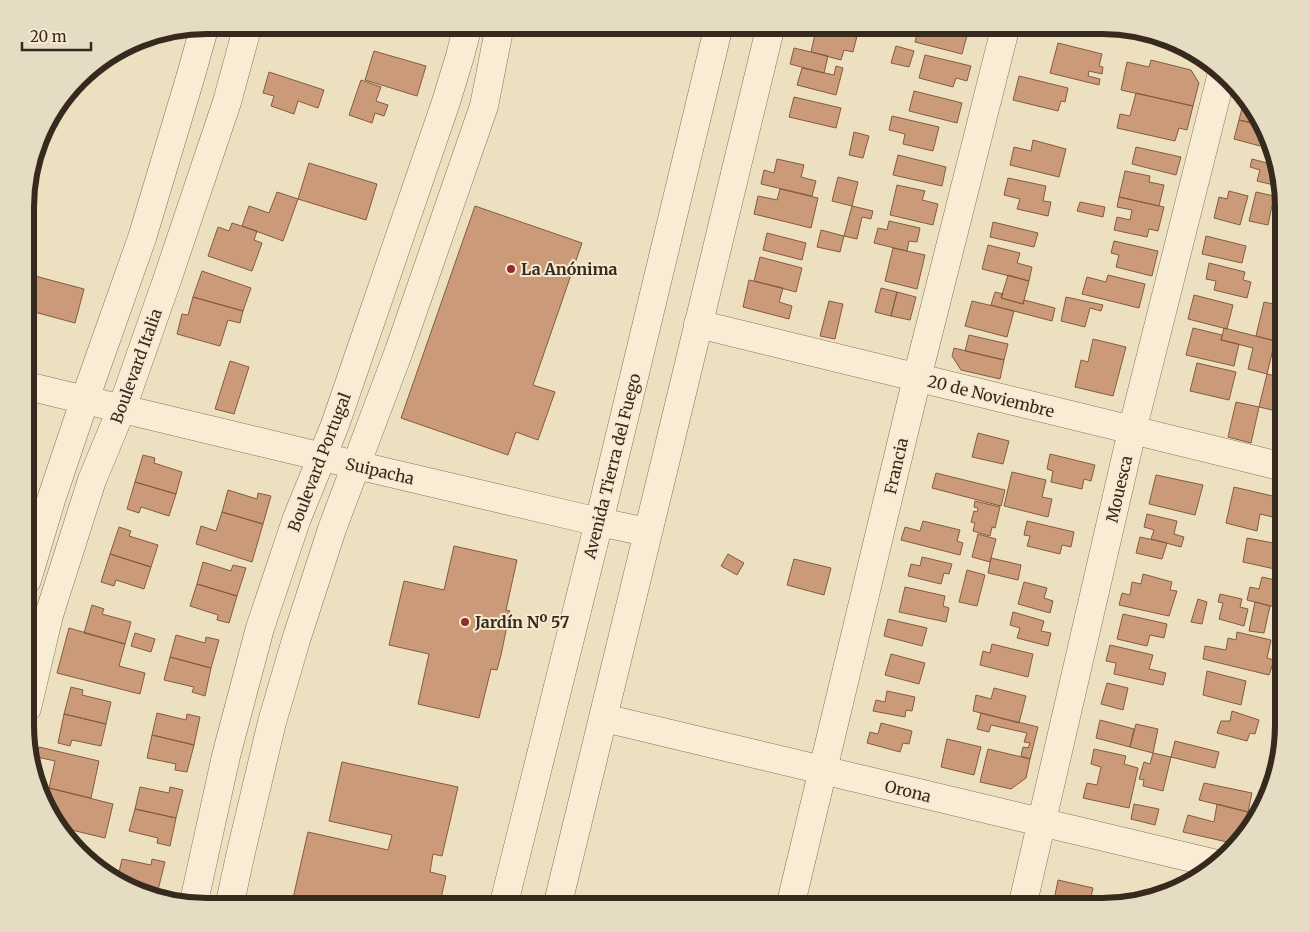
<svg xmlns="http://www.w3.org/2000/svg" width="1309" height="932" viewBox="0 0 1309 932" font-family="Merriweather,serif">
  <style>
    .building { fill: #cb9a78; stroke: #855b3f }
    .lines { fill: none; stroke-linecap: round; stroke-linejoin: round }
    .minor-casing { stroke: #867159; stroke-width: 29 }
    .minor { stroke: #f8edd4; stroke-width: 28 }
    .poi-dot { fill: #942a2b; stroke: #f5ead1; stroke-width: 2 }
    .labels { text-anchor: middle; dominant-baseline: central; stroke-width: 4; stroke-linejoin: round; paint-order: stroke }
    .poi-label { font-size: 16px; font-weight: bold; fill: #36291d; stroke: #f5ead1; text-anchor: start }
    .street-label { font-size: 16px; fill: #36291d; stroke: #f5ead1 }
    .rim { fill: none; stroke: #36291d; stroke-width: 6 }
  </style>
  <rect width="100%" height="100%" fill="#ede0c1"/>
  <!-- building -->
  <path class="building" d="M817 25H849L859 28 853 52 844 50 841 60 811 52Z
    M859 25H893L890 36 859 28Z
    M919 25H957L969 28 962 54 915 42Z
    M1058 43 1102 54 1099 66 1103 67 1102 74 1089 71 1088 76 1100 79 1099 85 1050 73Z
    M896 46 914 51 909 67 891 63Z
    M794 48 828 56 824 73 790 64Z
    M374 51 426 66 417 96 365 80Z
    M925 55 971 66 967 81 956 78 953 87 919 78Z
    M1151 60 1191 70 1199 83 1193 106 1121 90 1127 62 1149 67Z
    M836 66 843 68 836 95 797 85 802 68 834 75Z
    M269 72 324 90 318 108 298 101 294 114 271 106 274 96 263 93Z
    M1019 76 1068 88 1065 102 1061 101 1058 111 1013 100Z
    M361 80 381 87 376 101 388 105 384 116 375 113 372 123 349 115Z
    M914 91 962 103 957 123 909 111Z
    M1136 93 1193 106 1187 130 1179 128 1175 141 1117 128 1120 114 1130 116Z
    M794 97 841 108 836 128 789 117Z
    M1244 100 1265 126 1239 120Z
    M892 116 939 127 933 151 903 144 905 134 889 130Z
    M1239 120 1265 126 1268 138 1262 137 1260 146 1234 139Z
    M854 132 869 136 863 158 849 155Z
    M1033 140 1066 149 1059 177 1010 165 1014 147 1031 151Z
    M1136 147 1181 157 1176 175 1132 164Z
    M898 155 946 167 942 186 893 175Z
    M777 159 804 165 801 177 816 181 812 196 761 184 764 170 774 173Z
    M1252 159 1275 165 1282 187 1257 181 1260 170 1250 167Z
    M309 163 377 184 366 220 298 199Z
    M1125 171 1150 176 1149 182 1164 185 1159 206 1119 197Z
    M838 177 858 182 852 206 832 201Z
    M1008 178 1046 186 1043 201 1051 202 1048 216 1017 209 1020 199 1004 195Z
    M897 185 925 191 922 200 938 204 933 225 890 215Z
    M780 189 818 198 811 228 754 214 758 196 777 200Z
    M1229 191 1248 196 1240 225 1214 218 1219 197 1227 199Z
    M277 192 298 199 283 241 242 226 249 206 269 213Z
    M1256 192 1274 196 1268 225 1249 221Z
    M1119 197 1164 207 1158 231 1149 229 1147 237 1114 230 1117 217 1130 220 1132 210 1117 207Z
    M1080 202 1105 207 1103 217 1077 211Z
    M1279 202 1284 203V215L1276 213Z
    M475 206 582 243 533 385 555 392 538 440 516 432 508 455 401 418Z
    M852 206 873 211 871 219 862 217 857 239 844 236Z
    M889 221 920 228 917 242 909 241 907 251 874 243 878 228 887 230Z
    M993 222 1038 233 1034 247 990 237Z
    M232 223 257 231 254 240 262 243 252 271 208 256 218 227 229 231Z
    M821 230 844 236 840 252 817 247Z
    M767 233 806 243 802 260 763 250Z
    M1206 236 1246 246 1242 263 1202 254Z
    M1114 241 1158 251 1152 276 1116 267 1119 255 1111 253Z
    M988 245 1020 253 1017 263 1032 267 1029 281 982 269Z
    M893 248 925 255 917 289 885 281Z
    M760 257 802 268 796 292 754 281Z
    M1209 263 1245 272 1243 280 1251 282 1247 298 1214 290 1216 281 1206 279Z
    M202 271 251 288 243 311 193 297Z
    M1008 275 1029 281 1023 304 1001 298Z
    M1108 275 1145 284 1139 308 1082 294 1087 277 1106 282Z
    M35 276 84 289 75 323 27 310V306Z
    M749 280 783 288 779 302 792 306 789 319 743 307Z
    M881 288 897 292 891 316 875 312Z
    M897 292 916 297 910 320 891 316Z
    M995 292 1003 294 1001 298 1023 304 1024 300 1055 308 1052 321 991 305Z
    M1194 295 1233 305 1227 329 1188 319Z
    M193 297 243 311 240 323 228 320 220 346 177 334 182 314 188 315Z
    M1066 297 1103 305 1101 311 1090 308 1085 327 1061 321Z
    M829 301 843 304 835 339 820 336Z
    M972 301 1014 311 1007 337 965 326Z
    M1264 302 1283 306 1275 341 1256 336Z
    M27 312 36 315 27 344Z
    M1193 328 1222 335 1221 340 1239 344 1234 366 1186 355Z
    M1224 328 1275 341 1267 374 1248 369 1253 348 1221 340Z
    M969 335 1008 344 1004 360 965 351Z
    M1093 339 1126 347 1113 396 1075 387 1081 360 1088 362Z
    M954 348 1004 360 1000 379 961 370 952 356Z
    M230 361 249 367 234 414 215 409Z
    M1197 363 1236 372 1229 400 1190 391Z
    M1267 374 1284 378V401L1281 412 1259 407Z
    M1236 402 1259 407 1251 443 1228 437Z
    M978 433 1009 441 1003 464 972 457Z
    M1050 454 1095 465 1091 481 1084 479 1082 489 1051 482 1053 471 1047 469Z
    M143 455 155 458 154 463 182 472 176 494 135 482Z
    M1012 472 1046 480 1042 497 1052 499 1048 517 1004 506Z
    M936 473 1005 490 1001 506 932 488Z
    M1156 475 1203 485 1195 515 1149 504Z
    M135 482 176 494 169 516 141 507 139 513 127 509Z
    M1234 487 1281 498 1277 518 1260 514 1257 531 1226 523Z
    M228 490 257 499 258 493 271 496 263 524 222 512Z
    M975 501 1000 507 995 528 992 527 990 536 973 531 975 523 971 522 974 511 977 512 978 508 974 507Z
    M222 512 263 524 252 562 196 544 201 526 216 531Z
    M1147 514 1177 521 1174 534 1184 537 1181 547 1151 539 1154 530 1144 527Z
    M923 521 960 530 957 541 963 543 960 555 901 540 905 527 920 531Z
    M1027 521 1074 532 1071 547 1062 545 1060 554 1027 546 1030 536 1024 535Z
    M119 527 131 531 129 536 158 545 151 567 110 554Z
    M978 534 996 539 990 562 972 557Z
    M1140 537 1167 543 1162 559 1136 553Z
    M1247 538 1284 545V571L1243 562Z
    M454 546 517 560 506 610 510 611 501 655 497 670 491 669 479 718 418 704 429 654 389 645 404 581 444 590Z
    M110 554 151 567 144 589 116 580 114 586 101 582Z
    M728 554 744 563 737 575 721 566Z
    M922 557 952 564 949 574 944 573 941 584 908 576 911 564 920 566Z
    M991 558 1021 565 1018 580 988 573Z
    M794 559 831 568 824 595 787 585Z
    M203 562 231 571 233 565 246 568 237 596 197 584Z
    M967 570 985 575 977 606 959 602Z
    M1143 574 1172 582 1170 590 1177 591 1169 616 1119 605 1122 593 1130 595 1132 582 1141 584Z
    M1262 577 1284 582V599L1281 598 1279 608 1247 600 1250 587 1259 589Z
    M1024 582 1047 588 1044 598 1053 601 1050 613 1018 604Z
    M197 584 237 596 229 623 217 620 218 615 190 606Z
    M905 587 945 596 943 606 949 608 946 622 899 612Z
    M1220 594 1242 599 1240 607 1248 609 1244 626 1219 619 1223 603 1218 602Z
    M1198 599 1207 602 1202 624 1191 622Z
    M1255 602 1270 606 1264 633 1249 631Z
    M92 605 104 609 102 614 131 622 125 644 84 633Z
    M1013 612 1044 621 1041 631 1051 633 1048 646 1017 638 1020 628 1010 625Z
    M1123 614 1167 624 1164 638 1150 635 1147 646 1117 639Z
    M888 619 927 628 922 646 884 636Z
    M69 628 125 644 119 666 145 673 140 694 57 673Z
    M1237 632 1271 640 1267 658 1274 660 1269 675 1203 659 1205 646 1226 650 1228 638 1236 640Z
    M135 633 155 639 151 652 131 646Z
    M176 635 205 643 206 637 219 640 211 668 170 657Z
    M992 644 1033 654 1028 677 980 665 983 651 990 653Z
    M1110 645 1153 655 1149 669 1166 673 1163 685 1114 674 1116 663 1106 661Z
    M891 654 925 663 919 684 885 675Z
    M170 657 211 668 205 696 192 692 194 687 164 680Z
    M1207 671 1246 681 1241 705 1203 695Z
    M1107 683 1128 688 1123 710 1101 704Z
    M71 687 83 690 82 695 111 702 106 724 64 714Z
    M994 688 1026 696 1019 723 973 711 976 695 991 699Z
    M887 691 915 697 912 711 906 710 905 717 873 711 876 700 885 702Z
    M1232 711 1259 720 1255 734 1250 733 1247 741 1217 733 1221 721H1230Z
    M157 713 186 720 187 714 200 717 194 745 152 735Z
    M981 713 1038 727 1030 759 1021 756 1023 747 1028 748 1030 743 1024 742 1027 733 991 725 989 732 977 729Z
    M64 714 106 724 101 746 72 740 70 746 58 743Z
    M1100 720 1134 729 1130 747 1096 738Z
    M881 723 912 731 909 744 903 743 900 752 867 743 870 732 878 734Z
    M1136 724 1158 729 1153 753 1130 747Z
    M152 735 194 745 187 772 175 770 176 764 147 758Z
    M947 739 981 747 974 775 941 767Z
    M1175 741 1219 752 1215 768 1171 757Z
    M39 747 99 761 91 798 49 788 55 761 37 757Z
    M988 749 1030 759 1026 778 1011 789 980 782Z
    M1094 749 1126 756 1124 764 1138 768 1129 808 1083 798 1087 783 1097 785 1101 767 1091 764Z
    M1153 753 1171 757 1163 791 1143 786 1144 780 1139 779 1144 762 1150 764Z
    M342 762 458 787 442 856 433 854 430 872 446 876 439 907H291L308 832 388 850 392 835 329 821Z
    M1204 783 1252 793 1248 812 1199 800Z
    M140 787 169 793 170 787 183 790 176 818 135 809Z
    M49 788 113 804 105 838 59 827 49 816 45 804Z
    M1134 804 1159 809 1155 825 1131 819Z
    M1217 804 1248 812 1241 841 1236 844 1183 832 1188 815 1214 822Z
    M135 809 176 818 170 846 157 843 158 838 129 831Z
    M122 859 151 865 152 859 165 862 158 890 117 881Z
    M1058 880 1093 888 1090 901 1097 902 1096 907H1060L1062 897 1055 895Z
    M117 881 158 890 157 898 137 893Z"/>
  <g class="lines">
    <defs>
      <path id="minor" d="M698 324 1284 467
        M27 386 356 465 599 522 647 532
        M27 580 51 500 85 399 142 238 191 75 205 25
        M27 708 49 615 92 480 122 408 167 280 227 102 248 25
        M604 718 1213 863
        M193 906 226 756 260 628 297 518 335 425 446 102 460 56 468 25
        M229 907 241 852 272 722 296 640 332 529 399 351 484 106 500 25
        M503 907 599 522 719 25
        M557 907C630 613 699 319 771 25
        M790 907 917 378 1006 25
        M1022 907 1132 431 1222 73"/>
    </defs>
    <!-- minor casing -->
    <use href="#minor" class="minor-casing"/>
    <!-- minor -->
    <use href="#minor" class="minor"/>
  </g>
  <!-- markers -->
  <g class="poi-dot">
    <circle cx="511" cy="269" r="5"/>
    <circle cx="465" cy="622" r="5"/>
  </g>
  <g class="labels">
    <!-- poi labels -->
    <g class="poi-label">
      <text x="521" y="269">La Anónima</text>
      <text x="475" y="622">Jardín Nº 57</text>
    </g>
    <!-- street labels -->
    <g class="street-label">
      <text transform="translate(136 366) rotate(-70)">Boulevard Italia</text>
      <text transform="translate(991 396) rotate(14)">20 de Noviembre</text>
      <text transform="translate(319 462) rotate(-69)">Boulevard Portugal</text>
      <text transform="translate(612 466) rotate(-76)">Avenida Tierra del Fuego</text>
      <text transform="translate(896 466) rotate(-77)">Francia</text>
      <text transform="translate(380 471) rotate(13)">Suipacha</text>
      <text transform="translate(1119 489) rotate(-77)">Mouesca</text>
      <text transform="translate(908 791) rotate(14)">Orona</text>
    </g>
  </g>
  <!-- crop -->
  <path d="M0 0H1309V932H0ZM207 34H1102A173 173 0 0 1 1275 207V725A173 173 0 0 1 1102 898H207A173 173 0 0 1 34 725V207A173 173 0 0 1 207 34Z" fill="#e6dbc3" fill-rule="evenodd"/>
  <path class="rim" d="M207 34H1102A173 173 0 0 1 1275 207V725A173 173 0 0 1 1102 898H207A173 173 0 0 1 34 725V207A173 173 0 0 1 207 34Z"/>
  <!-- scale -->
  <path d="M22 42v8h69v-8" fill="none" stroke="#36291d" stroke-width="2.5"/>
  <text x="30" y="42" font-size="15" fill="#36291d" stroke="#f5ead1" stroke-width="4" paint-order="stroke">20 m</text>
</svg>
